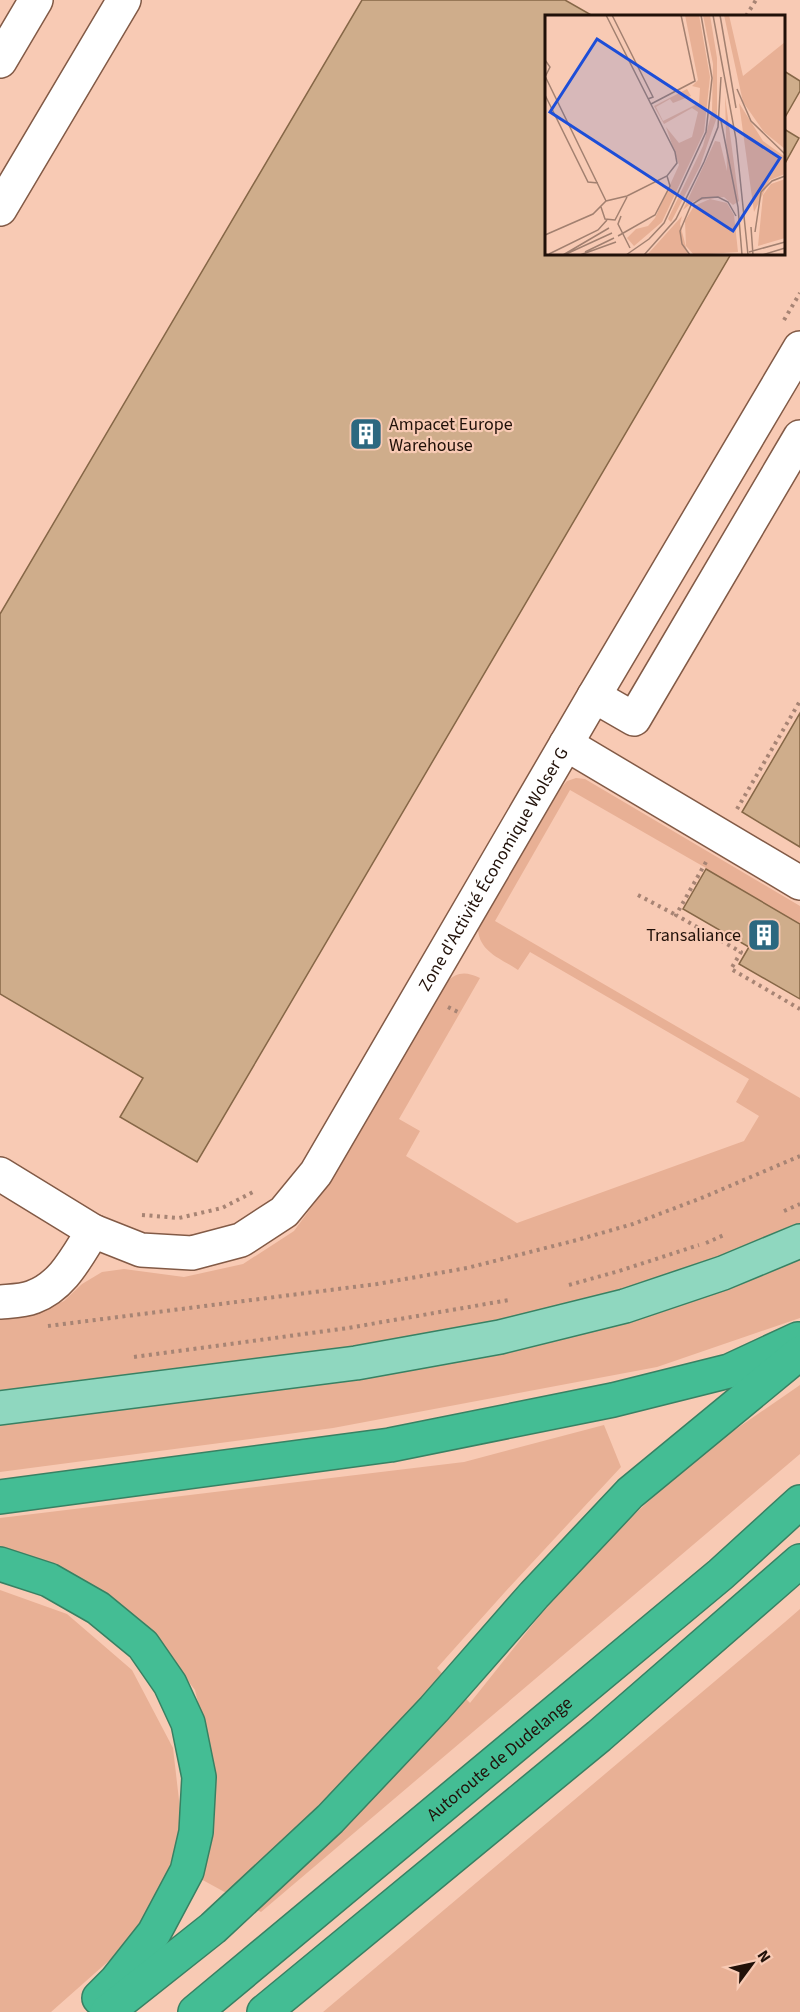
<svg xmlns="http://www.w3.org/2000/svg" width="800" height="2012" viewBox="0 0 800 2012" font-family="'Source Sans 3',sans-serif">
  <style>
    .green { fill: #e8b095 }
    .building { fill: #cfad8b; stroke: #866747; stroke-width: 1.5 }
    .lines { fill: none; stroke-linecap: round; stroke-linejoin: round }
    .minor-casing { stroke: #825a46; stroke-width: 36 }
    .major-casing { stroke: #388163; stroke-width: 36 }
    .highway-casing { stroke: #388163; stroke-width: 36 }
    .path { stroke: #a78474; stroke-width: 4; stroke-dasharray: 3 4.5; stroke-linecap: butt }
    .minor { stroke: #fff; stroke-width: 33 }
    .major { stroke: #8fd7bf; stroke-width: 33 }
    .highway { stroke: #44bd94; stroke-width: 33 }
    .labels { text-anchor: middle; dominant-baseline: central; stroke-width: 4.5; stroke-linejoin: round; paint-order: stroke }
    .poi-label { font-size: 18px; fill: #211109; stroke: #f8cab4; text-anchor: start }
    .street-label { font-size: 18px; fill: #211109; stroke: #f8cab4 }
    .inset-road { fill: none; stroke: #a28070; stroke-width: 1.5 }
    .view { fill: #1d4ed8; fill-opacity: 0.15; stroke: #1d4ed8; stroke-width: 3 }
    .inset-edge { fill: none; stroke: #211109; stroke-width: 3 }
  </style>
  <rect width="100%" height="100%" fill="#f8cab4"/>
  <!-- green -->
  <path class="green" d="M576 778 585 779 800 906V999L739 964 748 947 683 909 706 868 570 790 495 921 800 1098V1224L717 1258 619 1291 495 1322 353 1347 0 1392V1316L42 1311 64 1301 82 1284 102 1272 124 1269 184 1277 243 1264 294 1231 330 1182 445 983C457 972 465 971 480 978L399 1119 420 1131 406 1156 517 1223 744 1141 759 1116 736 1102 749 1079 530 952 518 970C500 958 480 952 478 930L561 788 567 781Z
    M800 1259V1318L657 1367 333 1428 0 1472V1424L628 1321 728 1289Z
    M800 1385V1454L261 1912 199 1878 214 1834 215 1773 195 1690 142 1621 105 1595 0 1550V1518L464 1462 604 1425 621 1467 505 1592 437 1668 470 1703 541 1614 621 1527 697 1456Z
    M0 1590 67 1614 132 1670 173 1748 182 1826 169 1868 129 1943 51 2012H0Z
    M800 1609V2012H323L785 1622Z"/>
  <!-- building -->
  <path class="building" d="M362 0H565L593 16H546V254H731L197 1162 120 1117 143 1078 0 994V614Z
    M784 71 800 81V91L784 119Z
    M784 129 799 138 784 165Z
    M800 713V847L742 812Z
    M706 869 800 924V999L739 964 749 947 683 909Z"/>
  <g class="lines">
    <defs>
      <g id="minor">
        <path d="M0 61 36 0"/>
        <path d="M0 209 124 0"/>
        <path d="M594 696 634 719 800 437"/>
        <path d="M566 744 800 883"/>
        <path id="s1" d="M0 1174 93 1231 141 1250 192 1253 241 1240 284 1212 316 1173 594 696 800 348"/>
        <path d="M0 1302C11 1301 23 1301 33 1297 63 1286 77 1256 93 1231"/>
      </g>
      <path id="major" d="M0 1408 356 1363 500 1337 625 1306 723 1273 800 1241"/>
      <g id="highway">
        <path d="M0 1497 390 1445 613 1400 729 1371 798 1339"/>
        <path d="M0 1564 49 1580 98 1608 143 1645 170 1684 188 1723 199 1777 196 1832 187 1871 154 1933 116 1981 99 1998"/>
        <path d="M107 2012 213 1928 330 1819 434 1709 534 1595 630 1493 800 1353"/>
        <path id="s2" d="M195 2012 721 1574 800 1502"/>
        <path d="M264 2012 599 1736 800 1561"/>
      </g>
    </defs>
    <!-- minor casing -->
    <use href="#minor" class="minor-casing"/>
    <!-- major casing -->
    <use href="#major" class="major-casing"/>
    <!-- highway casing -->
    <use href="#highway" class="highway-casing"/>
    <!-- path -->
    <path class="path" d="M746 16 756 0
      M784 320 800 293
      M737 809 800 701
      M706 862 676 915 741 952 731 969 800 1009
      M638 895 676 915
      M448 1007 460 1013
      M784 1211 800 1204
      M142 1215 179 1218 222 1208 255 1191
      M706 1243 724 1235
      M569 1285 619 1271 699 1245
      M48 1326 377 1284 467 1268 577 1240 633 1224 704 1197 800 1156
      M134 1357 348 1328 509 1300"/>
    <!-- minor -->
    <use href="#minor" class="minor"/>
    <!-- major -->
    <use href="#major" class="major"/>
    <!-- highway -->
    <use href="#highway" class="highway"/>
  </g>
  <!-- icons -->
  <defs>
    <symbol id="building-square" viewBox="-11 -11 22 22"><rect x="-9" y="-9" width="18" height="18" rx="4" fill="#2c6880" stroke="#f8cab4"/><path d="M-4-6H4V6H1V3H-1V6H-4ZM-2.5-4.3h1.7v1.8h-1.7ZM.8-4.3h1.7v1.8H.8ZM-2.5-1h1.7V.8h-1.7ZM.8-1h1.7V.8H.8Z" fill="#fff"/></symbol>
  </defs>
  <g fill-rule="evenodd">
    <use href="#building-square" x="347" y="415" width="38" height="38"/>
    <use href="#building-square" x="745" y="916" width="38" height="38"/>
  </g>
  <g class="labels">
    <!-- poi labels -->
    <g class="poi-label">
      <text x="389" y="424">Ampacet Europe<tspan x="389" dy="21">Warehouse</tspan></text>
      <text x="741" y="935" text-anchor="end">Transaliance</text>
    </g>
    <!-- street labels -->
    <g class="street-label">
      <text stroke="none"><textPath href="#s1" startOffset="716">Zone d'Activité Économique Wolser G</textPath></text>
      <text stroke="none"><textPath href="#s2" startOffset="396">Autoroute de Dudelange</textPath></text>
    </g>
  </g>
  <!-- overview -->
  <g transform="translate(545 15)">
    <rect width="240" height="240" fill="#f8cab4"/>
    <path d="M140 0H154L165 62 159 117 117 207 89 231 82 223 91 214 103 211 110 203 134 150 121 112 134 128 147 122 153 97 147 93 119 109 109 91 142 74 146 81 128 88 125 84 111 92 118 106 154 88 155 73 147 71 153 65ZM158 0H165L172 43V102L155 151 126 207 123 204 158 131 167 96 168 49ZM179 0H184L198 61 240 27V134L219 117 198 87ZM180 81 194 186 188 190 179 182 149 186 138 195 170 126 175 127 182 156ZM194 88 218 126 240 142V159L225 165 209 197ZM240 164V223L213 231 218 180 226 169ZM165 184 182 188 189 200 193 237 149 240 141 231 140 206 149 191ZM137 201 135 209 143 240H102Z" fill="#e8b095"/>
    <path class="inset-road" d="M67 0 108 82 103 84M168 0 191 124 203 240M175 0 191 93M0 45 5 52 0 62M0 61 61 186M192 74 206 106 240 139M0 80 43 167 53 168M106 89 150 66 136 0M176 106 193 192 197 240M56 192 60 204 70 205 82 182M76 201 73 209 85 233M206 212 208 240M210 217 216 177 227 166 240 161M0 220 48 199 61 186 82 181 122 161 132 148 130 137 61 0M73 221 110 200 125 171 122 161M40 237 69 223M204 237 240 227M4 239 53 215 62 205M18 240 64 213M19 240 67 218M35 240 71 227M81 240 104 224 119 208 161 117 167 63 156 0M99 240 131 204 159 147 173 112 176 62M145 240 137 229 135 216 146 190 157 183 173 182 183 187 191 201M217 240 240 233"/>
    <path class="view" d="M52 24 235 143 188 216 5 97Z"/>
    <rect width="240" height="240" class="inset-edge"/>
  </g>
  <!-- north arrow -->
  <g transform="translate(752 1964) rotate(57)" stroke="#f8cab4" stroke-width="4.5" paint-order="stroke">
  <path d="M0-4.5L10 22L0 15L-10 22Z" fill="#211109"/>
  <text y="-9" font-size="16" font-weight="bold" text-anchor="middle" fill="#211109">N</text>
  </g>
</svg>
